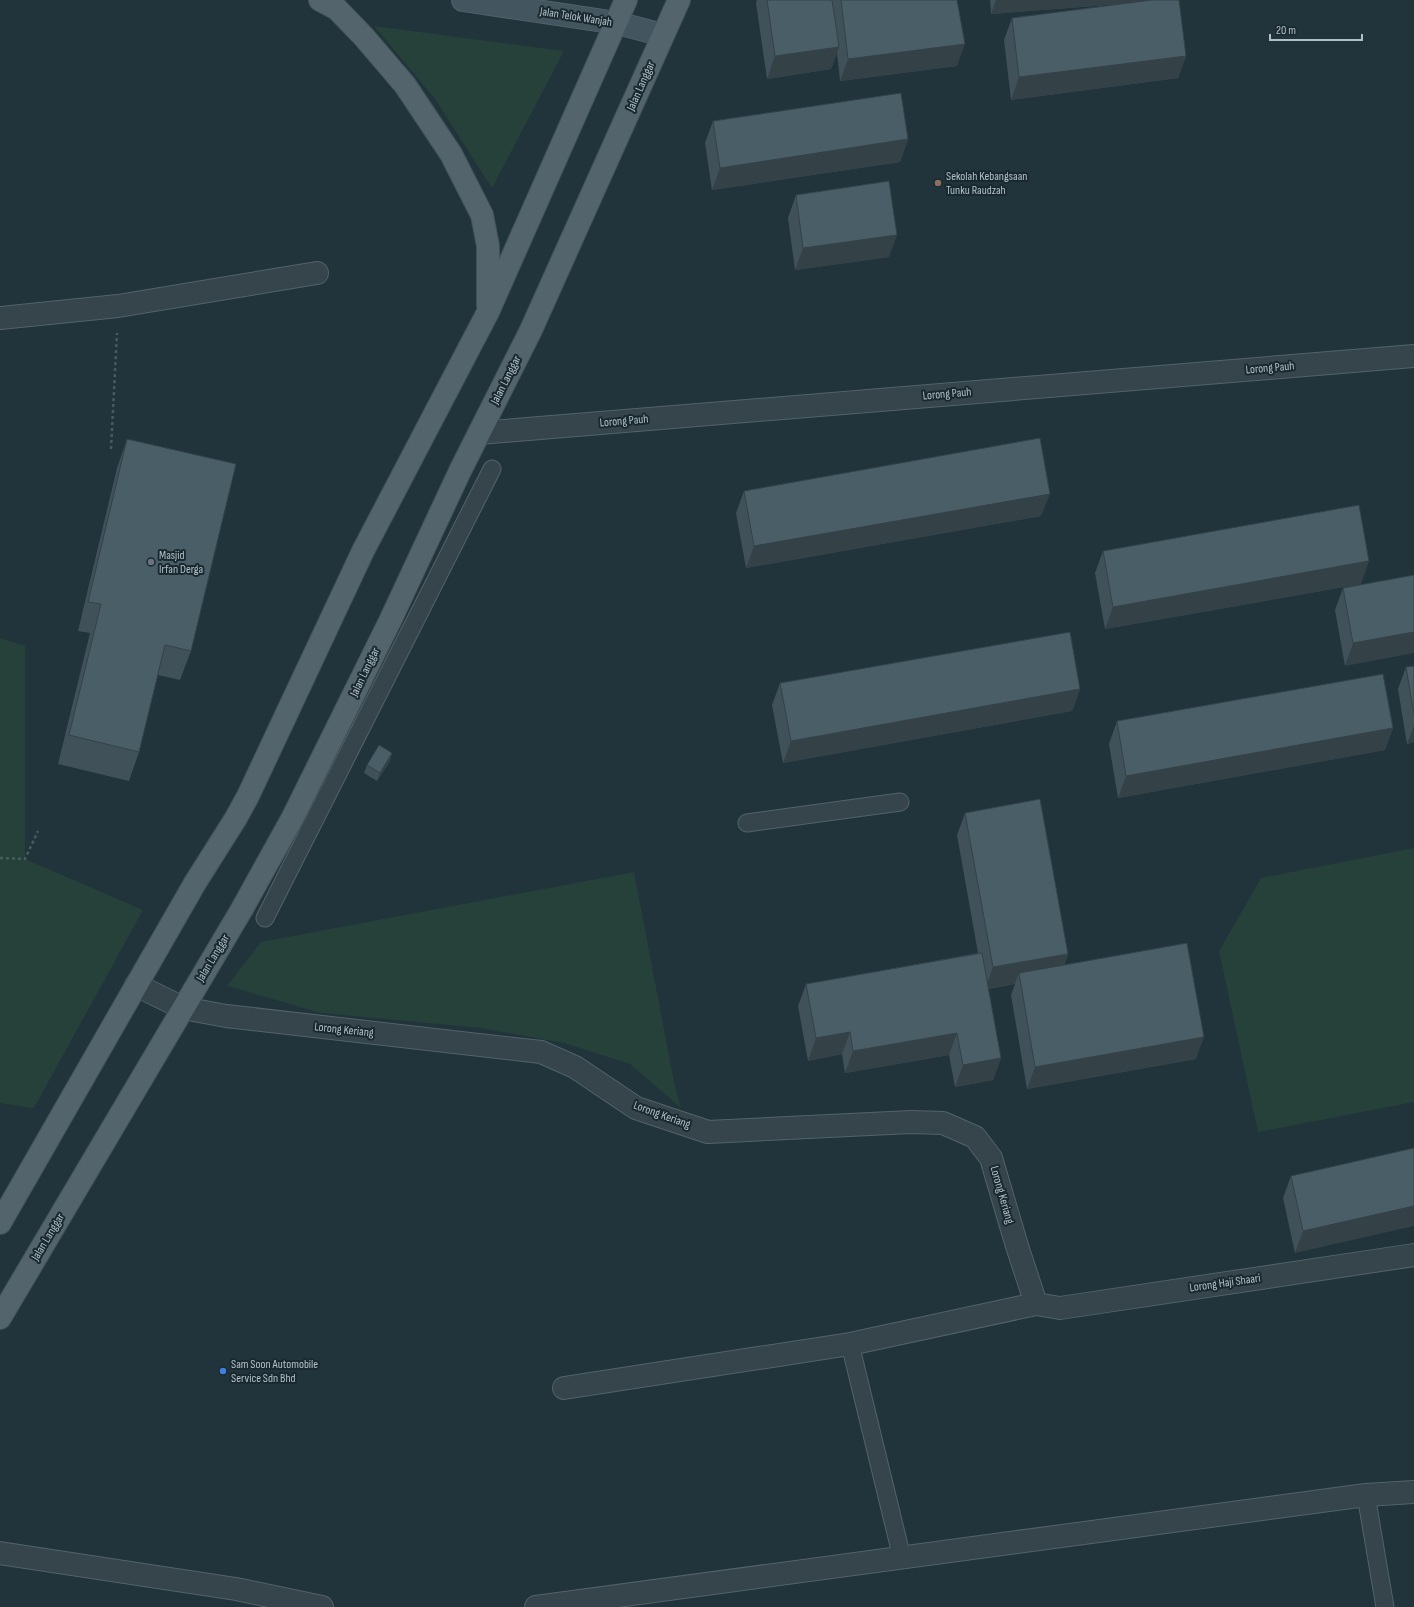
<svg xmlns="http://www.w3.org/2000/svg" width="1414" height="1607" viewBox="0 0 1414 1607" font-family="'Sofia Sans Condensed',sans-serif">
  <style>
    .green { fill: #26403a }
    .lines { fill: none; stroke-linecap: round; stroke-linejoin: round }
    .lane-casing { stroke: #536369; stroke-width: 19 }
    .street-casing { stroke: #536369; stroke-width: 24 }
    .secondary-casing { stroke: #536369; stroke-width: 24 }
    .primary-casing { stroke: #415157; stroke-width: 24 }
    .path { stroke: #455e59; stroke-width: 2.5; stroke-dasharray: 3 3; stroke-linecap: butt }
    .lane { stroke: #35454b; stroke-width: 17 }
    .street { stroke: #35454b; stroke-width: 22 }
    .secondary { stroke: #43555f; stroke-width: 22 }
    .primary { stroke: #53646c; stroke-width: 22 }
    .wall { fill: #405159 }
    .shaded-wall { fill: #344248 }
    .building { fill: #4a5e67; stroke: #344248 }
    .education-dot { fill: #8d6e63; stroke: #1a2930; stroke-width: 1.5 }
    .worship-dot { fill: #6b7280; stroke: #1a2930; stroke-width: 1.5 }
    .shop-dot { fill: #3f7fe0; stroke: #1a2930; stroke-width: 1.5 }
    .labels { text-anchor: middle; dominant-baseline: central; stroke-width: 4; stroke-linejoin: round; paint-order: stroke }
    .street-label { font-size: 12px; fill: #b0c0c7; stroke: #1a2930 }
    .poi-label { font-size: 12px; fill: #b0c0c7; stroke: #1a2930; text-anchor: start }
  </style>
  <rect width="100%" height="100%" fill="#21343b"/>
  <!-- green -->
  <path class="green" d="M374 26 564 51 492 188 435 99Z
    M0 638 25 646V859L143 910 34 1108 0 1103Z
    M1414 848V1102L1258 1132 1219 951 1261 878Z
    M634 872 674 1082 681 1108 630 1064 564 1043 481 1028 321 1013 227 986 261 942Z"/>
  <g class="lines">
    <defs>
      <path id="lane" d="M747 823 900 802
        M265 918 492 469
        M850 1344 902 1558
        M1366 1495 1385 1607"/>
      <path id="street" d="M0 318 118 306 317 273
        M479 433 1414 356
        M136 985 183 1008 226 1016 541 1052 575 1067 636 1108 708 1132 911 1122 943 1123 975 1137 991 1158 1017 1246 1036 1304
        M564 1388 850 1344 1036 1304 1060 1308 1414 1255
        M0 1553 236 1589 322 1607
        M536 1607 1366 1495 1414 1492"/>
      <path id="secondary" d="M463 0 617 23 663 35"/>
      <path id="primary" d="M320 0 337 9 364 37 405 85 451 154 482 215 488 246V305
        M0 1223 195 883 236 818 248 796 363 551 488 312 626 0
        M0 1318 242 909 293 817 390 621 460 471 531 330 679 0"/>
    </defs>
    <!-- lane casing -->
    <use href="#lane" class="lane-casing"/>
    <!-- street casing -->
    <use href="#street" class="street-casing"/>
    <!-- secondary casing -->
    <use href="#secondary" class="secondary-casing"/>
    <!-- primary casing -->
    <use href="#primary" class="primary-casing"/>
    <!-- path -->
    <path class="path" d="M111 449 117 333
      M0 858 25 859 38 831"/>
    <!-- lane -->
    <use href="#lane" class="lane"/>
    <!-- street -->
    <use href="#street" class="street"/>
    <!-- secondary -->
    <use href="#secondary" class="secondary"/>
    <!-- primary -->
    <use href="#primary" class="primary"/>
  </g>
  <!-- wall -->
  <path class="wall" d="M757 0H957V66L840 81 837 53 831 69 767 79 756 3Z
    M990 0H1179L1186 56 1178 78 1011 100 1004 40 1012 18 1121 4 991 14Z
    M713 121 908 139 900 162 712 190 705 143Z
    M796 195 889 257 795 270 788 218Z
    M127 439 191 651 180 680 158 675 139 752 129 781 58 764 90 633 78 631 117 468Z
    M744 491 1041 516 746 568 736 513Z
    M1103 551 1361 584 1105 629 1095 573Z
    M1414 575 1345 666 1335 610 1343 588Z
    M1414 666V742L1407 744 1398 689 1406 667Z
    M780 683 1080 689 1072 711 783 763 772 705Z
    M1117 721 1393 728 1385 750 1118 798 1109 744Z
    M392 753 390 761 377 781 364 773 367 765Z
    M965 813 1068 954 1064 965 1196 1059 1027 1089 1011 995 1015 984 988 989 1001 1058 993 1080 955 1087 949 1055 845 1073 842 1054 808 1061 798 1006 806 984 978 953 957 835Z
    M1414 1148 1295 1253 1283 1198 1291 1176Z"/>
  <!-- shaded-wall -->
  <path class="shaded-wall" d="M996 0H1172L991 14Z
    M965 44 957 66 840 81 848 59Z
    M839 47 831 69 767 79 775 56Z
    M1186 56 1178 78 1011 100 1019 77Z
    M908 139 900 162 712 190 720 168Z
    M897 235 889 257 795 270 803 248Z
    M1050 494 1041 516 746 568 754 546Z
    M1369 561 1361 584 1105 629 1113 607Z
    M1414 632V653L1345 666 1353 643Z
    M1080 689 1072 711 783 763 791 741Z
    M1414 725V742L1407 744Z
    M1393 728 1385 750 1118 798 1126 776Z
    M392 753 390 761 377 781 380 773Z
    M1068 954 1059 976 1019 973 1015 984 985 989 993 967Z
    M850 1032 842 1054 808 1061 816 1038Z
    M957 1033 949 1055 845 1073 853 1051Z
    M1204 1037 1196 1059 1027 1089 1035 1067Z
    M1001 1058 993 1080 955 1087 963 1065Z
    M1414 1206V1226L1295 1253 1303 1231Z"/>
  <!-- building -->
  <path class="building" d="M767 0H832L839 47 775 56Z
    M841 0H957L965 44 848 59Z
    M1152 0H1179L1186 56 1019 77 1012 18Z
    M901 93 908 139 720 168 713 121Z
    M889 181 897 235 803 248 796 195Z
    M1040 438 1050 494 754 546 744 491Z
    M127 439 236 464 191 651 165 645 139 752 69 735 101 604 88 602Z
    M1359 505 1369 561 1113 607 1103 551Z
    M1414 575V632L1353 643 1343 588Z
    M1070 632 1080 689 791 741 780 683Z
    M1414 666V714L1406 667Z
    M1383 674 1393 728 1126 776 1117 721Z
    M379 745 392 753 380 773 367 765Z
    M1040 799 1068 954 993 967 965 813Z
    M1187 943 1204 1037 1035 1067 1019 973Z
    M982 953 1001 1058 963 1065 957 1033 853 1051 850 1032 816 1038 806 984Z
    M1414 1148V1206L1303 1231 1291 1176Z"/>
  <!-- markers -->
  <circle class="education-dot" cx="938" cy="183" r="4"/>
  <circle class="worship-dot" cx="151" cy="562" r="4"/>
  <circle class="shop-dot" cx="223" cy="1371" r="4"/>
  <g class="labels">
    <!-- street labels -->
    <g class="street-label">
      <text transform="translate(576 17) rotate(9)">Jalan Telok Wanjah</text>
      <text transform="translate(641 86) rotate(-66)">Jalan Langgar</text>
      <text transform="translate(1270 368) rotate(-5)">Lorong Pauh</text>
      <text transform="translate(506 380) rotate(-63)">Jalan Langgar</text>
      <text transform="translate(947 394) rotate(-5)">Lorong Pauh</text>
      <text transform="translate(624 421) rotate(-5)">Lorong Pauh</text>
      <text transform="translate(365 672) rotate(-64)">Jalan Langgar</text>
      <text transform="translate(213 958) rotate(-59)">Jalan Langgar</text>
      <text transform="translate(344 1030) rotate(6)">Lorong Keriang</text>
      <text transform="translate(662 1115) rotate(20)">Lorong Keriang</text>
      <text transform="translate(1002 1195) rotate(74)">Lorong Keriang</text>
      <text transform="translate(48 1237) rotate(-59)">Jalan Langgar</text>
      <text transform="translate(1225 1283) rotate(-8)">Lorong Haji Shaari</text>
    </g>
    <!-- poi labels -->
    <g class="poi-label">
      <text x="946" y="176">Sekolah Kebangsaan<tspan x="946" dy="14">Tunku Raudzah</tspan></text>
      <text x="159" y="555">Masjid<tspan x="159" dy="14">Irfan Derga</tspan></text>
      <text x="231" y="1364">Sam Soon Automobile<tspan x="231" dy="14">Service Sdn Bhd</tspan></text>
    </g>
  </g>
  <!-- scale -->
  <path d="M1270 34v6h92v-6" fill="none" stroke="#b0c0c7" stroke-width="2"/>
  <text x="1276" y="34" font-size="12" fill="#b0c0c7" stroke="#1a2930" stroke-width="3" paint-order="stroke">20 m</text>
</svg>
